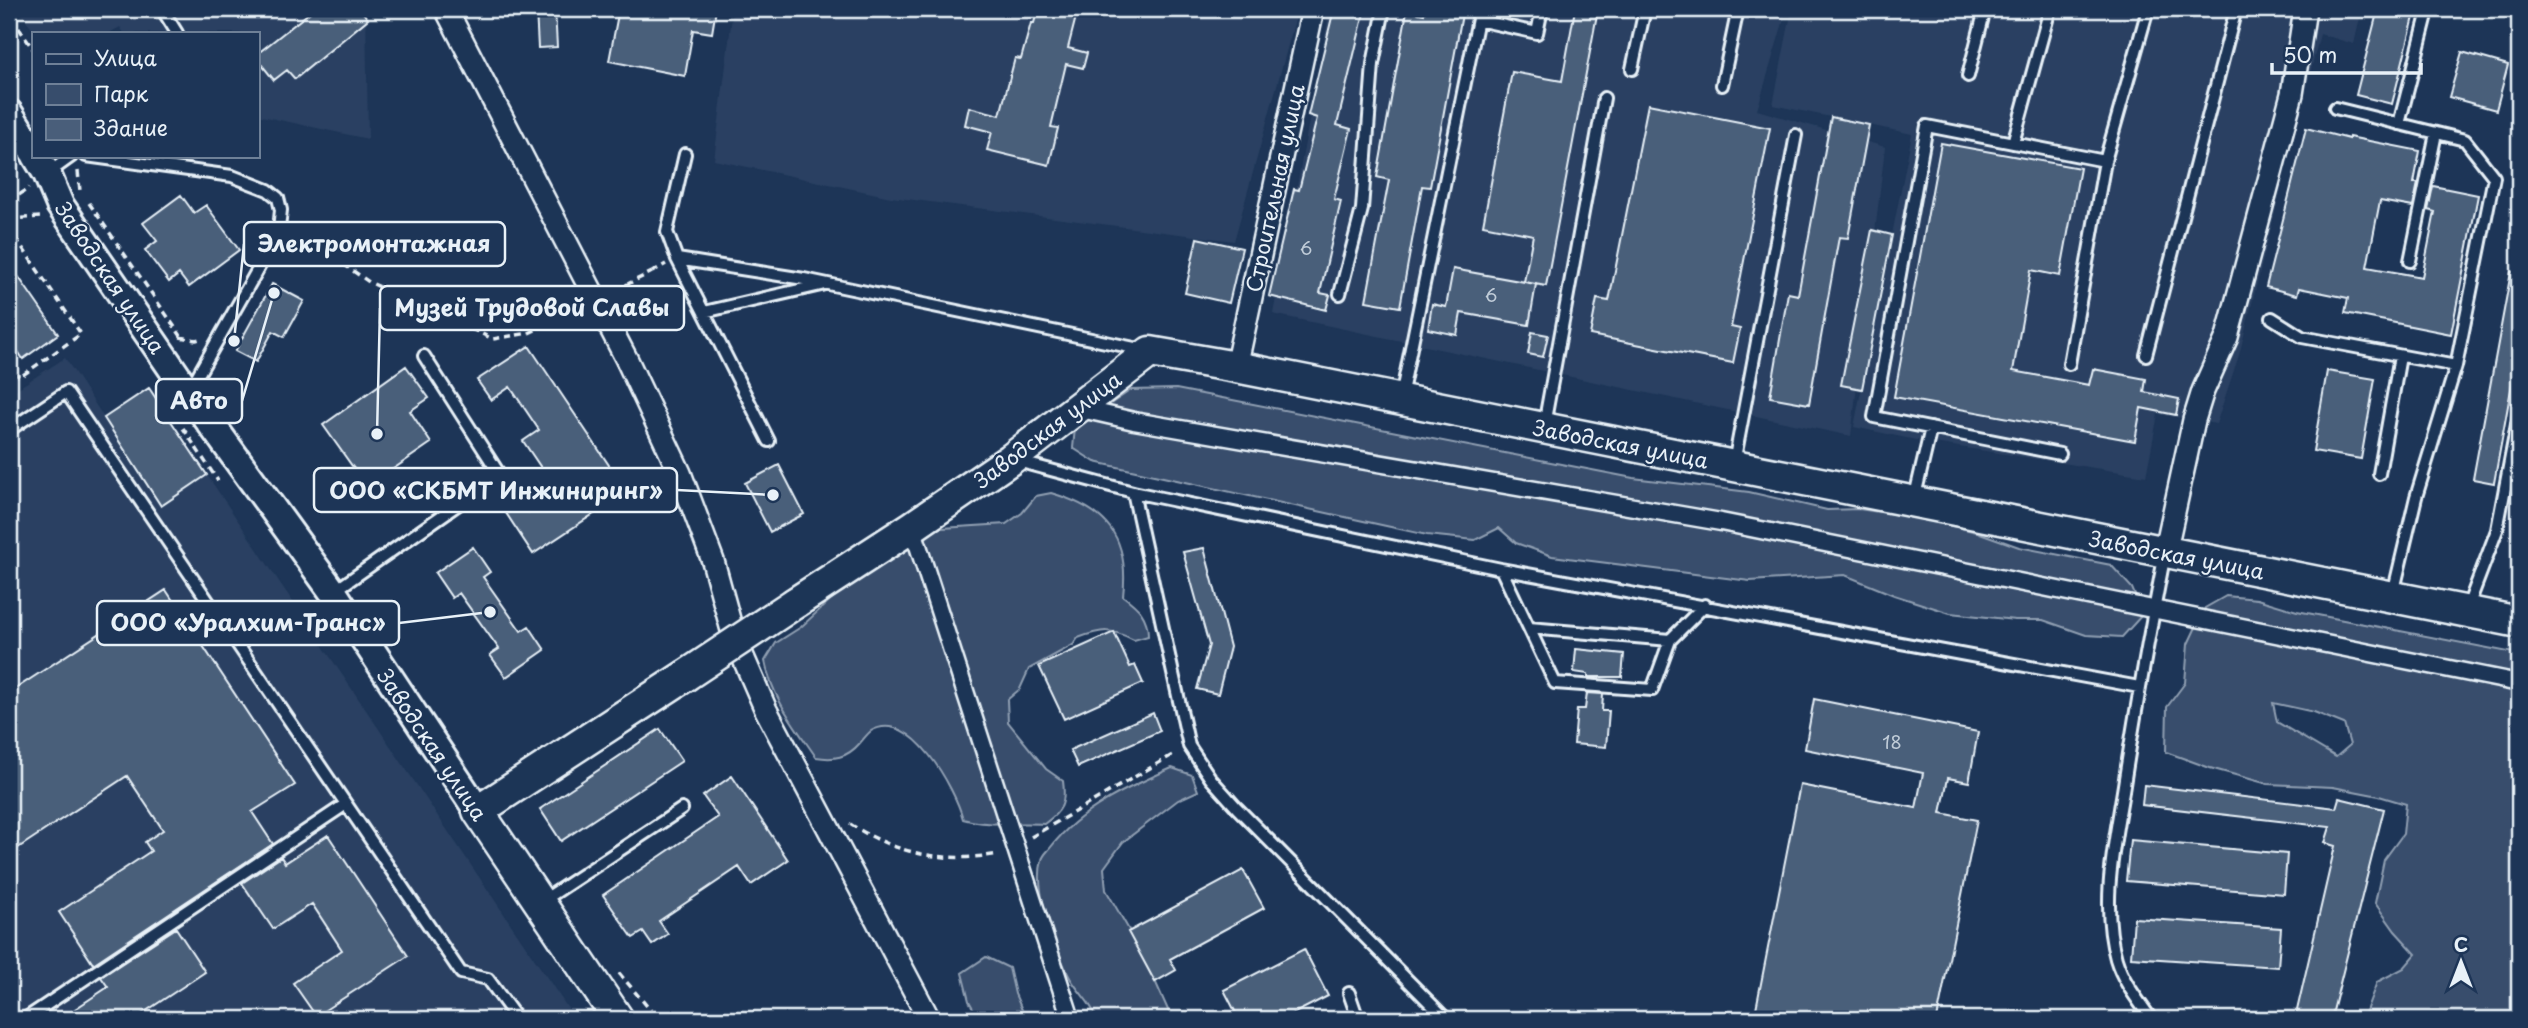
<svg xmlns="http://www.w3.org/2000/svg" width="2528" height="1028" viewBox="0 0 2528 1028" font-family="'Playpen Sans',sans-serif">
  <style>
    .built { fill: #2a4162 }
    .green { fill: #374d6c; stroke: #909fb2; stroke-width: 2; fill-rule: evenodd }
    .building { fill: #495e7a; stroke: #e8f1f8; stroke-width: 2 }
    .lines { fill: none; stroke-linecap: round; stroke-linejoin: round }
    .service-casing { stroke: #e8f1f8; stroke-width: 16 }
    .pedestrian-casing { stroke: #e8f1f8; stroke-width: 21 }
    .minor-casing { stroke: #e8f1f8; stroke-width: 26 }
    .tertiary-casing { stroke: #e8f1f8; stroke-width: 32 }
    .secondary-casing { stroke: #e8f1f8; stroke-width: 35 }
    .path { stroke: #e8f1f8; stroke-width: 3.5; stroke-dasharray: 7 5; stroke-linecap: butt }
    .service { stroke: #1d3557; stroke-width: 10 }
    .pedestrian { stroke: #1d3557; stroke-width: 16 }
    .minor { stroke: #1d3557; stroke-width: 21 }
    .tertiary { stroke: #1d3557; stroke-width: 26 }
    .secondary { stroke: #1d3557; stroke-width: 30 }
    .secondary-bridge-casing { stroke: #e8f1f8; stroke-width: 35; stroke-linecap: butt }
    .path-bridge { stroke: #e8f1f8; stroke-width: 3.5; stroke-dasharray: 7 5; stroke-linecap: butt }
    .secondary-bridge { stroke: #1d3557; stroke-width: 30 }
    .labels { text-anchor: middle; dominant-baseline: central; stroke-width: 5; stroke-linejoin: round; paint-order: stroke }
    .number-label { font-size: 18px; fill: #c0ccd8 }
    .street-label { font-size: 21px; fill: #e8f1f8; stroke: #1d3557 }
    .leader { fill: none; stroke: #e8f1f8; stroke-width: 2.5 }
    .callout-dot { fill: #e8f1f8; stroke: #1d3557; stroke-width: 2.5 }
    .callout { fill: #1d3557; stroke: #e8f1f8; stroke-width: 2.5 }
    .callout-label { font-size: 23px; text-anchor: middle; font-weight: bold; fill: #e8f1f8 }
  </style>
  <rect width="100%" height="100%" fill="#1d3557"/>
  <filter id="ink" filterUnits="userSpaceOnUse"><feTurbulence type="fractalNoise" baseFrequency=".0143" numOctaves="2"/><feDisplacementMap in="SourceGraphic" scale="14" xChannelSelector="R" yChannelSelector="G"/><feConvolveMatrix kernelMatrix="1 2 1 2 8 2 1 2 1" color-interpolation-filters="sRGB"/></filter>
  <g filter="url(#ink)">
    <!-- built -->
    <path class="built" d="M18 9H366L368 139 257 115V33H124L120 27 109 33H35Z
      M733 9H1298L1234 241 891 197 714 160Z
      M1330 9H1787L1757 110 1885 147 1851 436 1273 314Z
      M1792 9H2362L2354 44 2320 34 2239 355 2216 424 2158 414 2146 476 1921 441 1854 427 1912 134 1773 105Z
      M65 358 161 505 207 475 575 1019H9V394Z"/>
    <!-- green -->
    <path class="green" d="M1176 389 1633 478 1749 492 1827 510 1859 509 1914 517 1977 532 2019 547 2111 565 2132 588 2143 614 2122 637 2086 635 2043 620H2015L1950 613 1894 595 1845 575 1750 581 1552 556 1516 543 1499 528 1475 540 1427 535 1095 462 1073 448 1075 428 1131 390Z
      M1051 493C1106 509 1130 536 1123 596 1138 607 1148 616 1148 636L1134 640C1110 628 1103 629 1078 638L1073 645 1029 669 1020 689 1007 700 1008 722 1046 769 1063 781C1066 804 1062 811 1044 824 1017 822 989 827 963 819 955 789 911 707 871 731 867 734 863 740 860 743 847 758 834 760 816 757 795 726 772 698 765 661L776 643 801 627 853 579 890 560 926 529 1006 524 1022 513 1036 496Z
      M2226 596 2257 599 2297 611 2519 654V1019H2363L2377 982 2404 968 2416 954 2395 931 2375 903 2384 860 2403 834 2406 804 2379 796 2333 787 2268 784 2210 768 2166 752 2167 707 2185 683 2188 644 2205 608ZM2273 703 2314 712 2344 724 2350 745 2336 757 2277 722Z
      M1172 768 1192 775 1198 791 1178 800 1123 842 1104 868 1106 890 1144 956 1172 1019H1097C1091 1001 1076 991 1068 974 1055 947 1033 890 1042 860 1043 855 1048 851 1051 847 1080 809 1129 787 1172 768Z
      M986 957 1009 968 1015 994 1026 1019H979L969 1001 962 973Z"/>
    <!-- building -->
    <path class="building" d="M314 9H360L368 19 295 79 287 70 274 80 257 59V54Z
      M536 9H555L557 47 538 48Z
      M619 9H716L712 33 693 30 685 76 609 61Z
      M1038 9H1078L1068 48 1087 53 1083 68 1066 64 1051 127 1058 128 1049 165 987 150 992 132 965 125 969 107 1000 115 1015 58 1021 59 1031 23H1034Z
      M1334 9H1365L1337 125 1351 129 1334 199 1341 201 1320 293 1330 295 1326 310 1269 296 1294 189 1299 190 1317 118 1308 115Z
      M1425 9H1463L1430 187 1422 186 1400 307 1366 301 1389 180 1377 177 1407 11 1424 14Z
      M1575 9H1598L1546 286 1524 282 1533 235 1483 225 1512 72 1562 81Z
      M2378 9H2416L2392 104 2356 95Z
      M2462 52 2508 65 2496 110 2449 97Z
      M1648 104 1770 128 1731 327 1740 329 1733 363 1590 335 1597 299 1609 301Z
      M1831 117 1869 125 1848 238 1839 237 1809 404 1770 397 1788 293 1798 295Z
      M2306 128 2349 139V137L2420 151 2414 183H2418L2413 207 2380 201 2367 267 2422 277 2435 212 2428 210 2433 186 2478 195 2451 334 2345 313 2348 298 2299 288 2297 295 2266 287Z
      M1941 143 2080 168 2060 276 2031 270 2013 371 2089 385 2093 369 2146 379 2144 392 2179 399 2176 415 2141 408 2135 441 1894 397Z
      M181 195 194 213 206 205 239 250 189 287 179 274 169 282 145 250 157 241 143 223Z
      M1872 230 1892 235 1862 389 1841 385Z
      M1197 238 1242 248 1229 303 1185 293Z
      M9 263 58 334 23 359 9 338Z
      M1453 269 1536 284 1529 325 1461 313 1457 335 1428 329 1432 304 1446 307Z
      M2511 272H2519V345L2494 483 2473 479Z
      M272 284 304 301 284 337 273 331 256 362 235 351Z
      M1532 332 1548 335 1543 357 1528 354Z
      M529 346 627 492 533 554 502 507 519 496 529 512 558 493 523 441 539 430 510 387 491 400 477 380Z
      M406 366 429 398 410 411 431 443 367 487 323 425Z
      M2327 371 2375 379 2361 459 2313 451Z
      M149 388 207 475 161 506 104 418Z
      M779 465 804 514 770 532 745 483Z
      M473 547 490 572 483 577 521 631 529 626 545 650 506 677 490 655 499 649 459 593 452 598 435 573Z
      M1204 548 1230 647 1218 694 1197 689 1209 645 1183 552Z
      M166 590 295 785 252 812 273 844 93 964 59 912 151 851 145 842 163 830 127 776 9 854V693Z
      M1114 632 1130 667 1135 665 1143 683 1064 719 1039 666Z
      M1576 649 1624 654 1622 677H1588V674L1574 672Z
      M1587 693 1603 694 1602 711H1609L1606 747 1574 744 1577 709H1585Z
      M1814 699 1978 732 1969 782 1948 778 1941 813 1977 820 1937 1019H1754L1800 785 1916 808 1923 773 1805 749Z
      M1153 713 1160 731 1078 767 1070 750Z
      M660 729 682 761 561 841 540 809Z
      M732 776 788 860 751 885 739 867 659 921 668 934 652 945 643 932 633 938 603 895 718 817 703 796Z
      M2144 785 2336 808 2339 798 2384 809 2331 1019H2295L2335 846 2325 843 2330 827 2142 805Z
      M328 835 408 956 316 1016 293 983 342 950 312 904 273 929 242 883 281 857 285 863Z
      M2130 840 2287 854 2284 894 2126 881Z
      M1243 870 1264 908 1170 959 1176 970 1155 982 1128 932Z
      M2134 918 2281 928 2278 967 2131 957Z
      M176 928 205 972 134 1019H60L108 987 101 977Z
      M1304 949 1328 996 1283 1019H1239L1224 990Z"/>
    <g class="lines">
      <defs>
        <path id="service" d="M162 9 177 33
          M1478 20 1537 33 1542 9
          M1632 69 1645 9
          M1968 76 1985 9
          M1722 85 1738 9
          M2335 108 2465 140 2494 177 2456 366 2416 497 2393 594
          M2399 124 2428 11
          M2013 143 2050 9
          M685 154 667 232 677 259 769 441
          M86 156 232 176 268 190 278 198 281 210 279 229 258 269 190 389
          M47 174 72 156
          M677 259 804 279 1144 350
          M2410 261 2436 133
          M1340 294 1362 209 1373 64 1384 9
          M704 312 821 285
          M2272 318 2302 337 2456 366
          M2146 355 2236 9
          M2069 364 2105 161 2148 9
          M1401 397 1480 9
          M1544 425 1604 98
          M9 430 66 392 461 973 488 979 517 1019
          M2060 454 1874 417 1927 126 2105 161
          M1017 461 1133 492 1501 569 2139 687
          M1734 463 1796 135
          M2379 474 2400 356
          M1133 492 1189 746 1211 779 1237 808 1446 1019
          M1914 500 1931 428
          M1501 569 1555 683 1652 690 1670 640 1705 605
          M333 592 500 475 424 356
          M2467 609 2497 530 2519 414
          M1529 628 1670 640
          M541 902 682 809
          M1349 993 1358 1019
          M25 1019 346 804
          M2151 1019C2138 1000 2123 982 2116 959 2100 902 2115 842 2124 785 2136 707 2150 630 2165 553"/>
        <path id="pedestrian" d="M1077 408 1134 421 1721 522 2519 683
          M912 527 1071 1019"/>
        <path id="minor" d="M446 9 627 360 680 473 713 561 733 634 766 710 929 1019
          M1236 367 1313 9
          M2165 553 2194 420 2203 391 2227 337 2292 94 2305 9"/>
        <path id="tertiary" d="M9 113 33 151
          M36 156 47 174 60 205 188 392 333 592 478 811"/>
        <path id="secondary" d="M795 603 912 527 1011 459 1150 352 1236 367 2519 622
          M618 1019 478 811 685 676"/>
      </defs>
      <!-- service casing -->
      <use href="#service" class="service-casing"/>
      <!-- pedestrian casing -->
      <use href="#pedestrian" class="pedestrian-casing"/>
      <!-- minor casing -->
      <use href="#minor" class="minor-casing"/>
      <!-- tertiary casing -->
      <use href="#tertiary" class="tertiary-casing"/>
      <!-- secondary casing -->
      <use href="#secondary" class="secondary-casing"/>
      <!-- path -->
      <path class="path" d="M9 21 18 27 33 49
        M78 171 80 191
        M9 185 16 197
        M9 202 29 188
        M89 203 181 336
        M9 219 41 217
        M9 228 81 334 20 377 9 370
        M294 230 369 282 493 339 529 333
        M652 272 666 264
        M180 337 196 340 203 338
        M183 428 218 481
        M850 824C899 855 942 863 999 854
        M1031 837 1176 753
        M619 973 658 1019"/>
      <!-- service -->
      <use href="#service" class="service"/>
      <!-- pedestrian -->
      <use href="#pedestrian" class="pedestrian"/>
      <!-- minor -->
      <use href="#minor" class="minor"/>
      <!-- tertiary -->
      <use href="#tertiary" class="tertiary"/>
      <!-- secondary -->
      <use href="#secondary" class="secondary"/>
      <defs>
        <path id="secondary-bridge" d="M685 676 795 603"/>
      </defs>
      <!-- secondary-bridge casing -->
      <use href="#secondary-bridge" class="secondary-bridge-casing"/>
      <!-- path-bridge -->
      <path class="path-bridge" d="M529 333 652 272"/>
      <!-- secondary-bridge -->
      <use href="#secondary-bridge" class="secondary-bridge"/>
    </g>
  </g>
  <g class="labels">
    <!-- number labels -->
    <g class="number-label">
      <text x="1306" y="247">6</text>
      <text x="1491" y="294">6</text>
      <text x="1892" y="741">18</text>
    </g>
    <!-- street labels -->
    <g class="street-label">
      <text transform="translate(1274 188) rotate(-78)">Строительная улица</text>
      <text transform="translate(111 277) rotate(56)">Заводская улица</text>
      <text transform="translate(1047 429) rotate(-37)">Заводская улица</text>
      <text transform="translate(1621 443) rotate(11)">Заводская улица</text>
      <text transform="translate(2177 554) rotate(11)">Заводская улица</text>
      <text transform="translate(433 744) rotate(56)">Заводская улица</text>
    </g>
  </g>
  <!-- callouts -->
  <path class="leader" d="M234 341L244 244M377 434L380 308M274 293L242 401M773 495L677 490M490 612L399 623"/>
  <g class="callout-dot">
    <circle cx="234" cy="341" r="7"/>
    <circle cx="377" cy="434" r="7"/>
    <circle cx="274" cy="293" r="7"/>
    <circle cx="773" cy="495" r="7"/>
    <circle cx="490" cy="612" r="7"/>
  </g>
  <g class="callout">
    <rect x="244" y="222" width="261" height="44" rx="7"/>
    <rect x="380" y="286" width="304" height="44" rx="7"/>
    <rect x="156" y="379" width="86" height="44" rx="7"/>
    <rect x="314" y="468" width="363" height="44" rx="7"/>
    <rect x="97" y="601" width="302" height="44" rx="7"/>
  </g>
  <g class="callout-label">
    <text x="374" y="252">Электромонтажная</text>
    <text x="532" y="316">Музей Трудовой Славы</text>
    <text x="199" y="409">Авто</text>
    <text x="496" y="499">ООО «СКБМТ Инжиниринг»</text>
    <text x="248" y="631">ООО «Уралхим-Транс»</text>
  </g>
  <!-- margin -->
  <rect width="2528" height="1028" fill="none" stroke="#1d3557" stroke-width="35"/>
  <rect x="18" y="18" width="2493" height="993" fill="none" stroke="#e8f1f8" stroke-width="2.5" filter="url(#ink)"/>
  <!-- legend -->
  <rect x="32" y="32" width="228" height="126" fill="#1d3557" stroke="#6e8097" stroke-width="2"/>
  <rect x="46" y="54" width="35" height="10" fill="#1d3557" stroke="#6e8097" stroke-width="2"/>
  <text x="94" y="66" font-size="21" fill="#e8f1f8">Улица</text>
  <rect x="46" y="84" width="35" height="21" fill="#374d6c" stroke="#6e8097" stroke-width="2"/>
  <text x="94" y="102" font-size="21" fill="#e8f1f8">Парк</text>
  <rect x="46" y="119" width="35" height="21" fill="#495e7a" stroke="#6e8097" stroke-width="2"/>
  <text x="94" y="136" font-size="21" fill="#e8f1f8">Здание</text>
  <!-- north arrow -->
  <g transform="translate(2461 962)" stroke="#1d3557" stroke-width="5" paint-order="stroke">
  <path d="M0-5L12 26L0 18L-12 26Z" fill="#e8f1f8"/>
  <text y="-10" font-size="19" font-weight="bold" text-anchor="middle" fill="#e8f1f8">С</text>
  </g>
  <!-- scale -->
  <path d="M2272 63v10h149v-10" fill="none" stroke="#e8f1f8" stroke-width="3.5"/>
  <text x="2283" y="63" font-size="21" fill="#e8f1f8" stroke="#1d3557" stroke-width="5" paint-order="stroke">50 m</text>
</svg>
